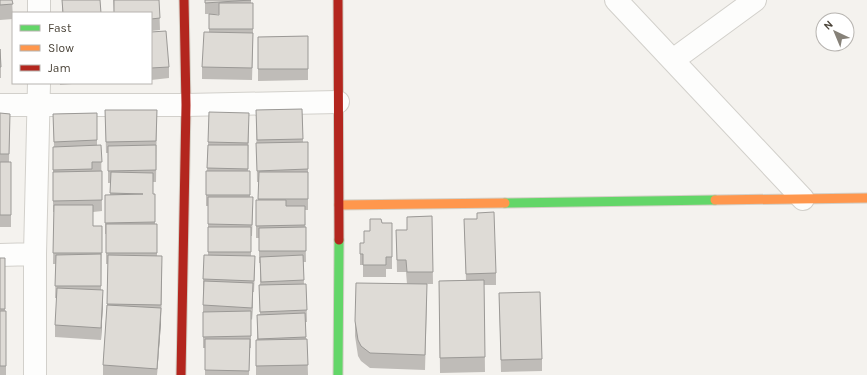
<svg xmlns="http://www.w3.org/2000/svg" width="867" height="375" viewBox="0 0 867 375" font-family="Karla,sans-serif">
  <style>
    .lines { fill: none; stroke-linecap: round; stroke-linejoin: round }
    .street-casing { stroke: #d2d0cb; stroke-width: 24 }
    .fast-casing { stroke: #d3cfc5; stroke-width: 11 }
    .slow-casing { stroke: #d3cfc5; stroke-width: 11 }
    .jam-casing { stroke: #d3cfc5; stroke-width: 11 }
    .street { stroke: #fdfdfc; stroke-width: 22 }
    .fast { stroke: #63d668; stroke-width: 9 }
    .slow { stroke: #ff974d; stroke-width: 9 }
    .jam { stroke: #b3261e; stroke-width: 9 }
    .wall { fill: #bfbcb8 }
    .shaded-wall { fill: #9b9996 }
    .building { fill: #dedbd6; stroke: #9b9996 }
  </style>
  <rect width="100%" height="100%" fill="#f4f2ee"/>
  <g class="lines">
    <defs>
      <path id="street" d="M616 0 803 199
        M39 13V0
        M673 60 755 0
        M0 105H186L338 102
        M0 255 35 254
        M35 375V254L39 83"/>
      <path id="fast" d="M505 203 715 200
        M338 375 339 240"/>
      <path id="slow" d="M715 200 867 198
        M339 205 505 203"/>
      <path id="jam" d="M338 0 339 240
        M181 375 186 105 184 0"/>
    </defs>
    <!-- street casing -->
    <use href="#street" class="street-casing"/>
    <!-- fast casing -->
    <use href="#fast" class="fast-casing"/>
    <!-- slow casing -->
    <use href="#slow" class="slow-casing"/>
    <!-- jam casing -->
    <use href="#jam" class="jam-casing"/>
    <!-- street -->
    <use href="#street" class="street"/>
    <!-- fast -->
    <use href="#fast" class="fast"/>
    <!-- slow -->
    <use href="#slow" class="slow"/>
    <!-- jam -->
    <use href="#jam" class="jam"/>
  </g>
  <!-- wall -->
  <path class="wall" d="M0 0H12L13 19 0 20Z
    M62 0H100L101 13H62Z
    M113 0H159L160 30 151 31V13H114Z
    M205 0H251V3H253V45L252 80 202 79V67L209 33V14L219 15V14H205Z
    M151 32 169 67V78L151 80Z
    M308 36V80L258 81V37Z
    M0 49 1 67V78H0Z
    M60 83H84L60 85Z
    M302 109 303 142 308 169V210H305L306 262H303L304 284H306L307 322H305L306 339H307L308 375H256V340H257V315L260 314 259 285H260V263H259V238H256V200H258L259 182H257L256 110Z
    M105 110H157L156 182H153V194H155V224H157V256L162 268 161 323 157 375H103V365L107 306 108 264H106V234H105V195H110L111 183H108V153H106Z
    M209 112 249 125 248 171H250V197L253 209 252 236H251V256L255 268 254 292H253L252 320 251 319V348H250L249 375H205V348H203V305L204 291H203V279L208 255V206H206V171H207L208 145Z
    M0 113 10 114 9 162H11V227H0Z
    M97 113V146L101 145 102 211 93 212V226H102L101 290 103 302 101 340 55 337V325L57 298H55L56 264H53L54 212H53V147H54L53 114Z
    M432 216 433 284H423L427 299 425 370 370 368 361 361 358 356 355 336V321L407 284 406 272H397L396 230H407V217Z
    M464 219 496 273V285H484L485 372 440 373 439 281 466 280Z
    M382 223H392V269H386V277H363V265H360V243H364L370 231Z
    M0 258H5V311H6V375H0Z
    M499 293 542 359V371L501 372Z"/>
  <!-- shaded-wall -->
  <path class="shaded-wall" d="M162 256V268L161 317V305Z
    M253 283V295L252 320V308Z
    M103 290V302L101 340V328Z
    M161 308V323L157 375Z"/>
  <!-- building -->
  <path class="building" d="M0 0H12L13 4 0 5Z
    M62 0H100L101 13H63Z
    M114 0H159L160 18 151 19V13H114Z
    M205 0H251L205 3Z
    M219 3H253V29H209V14L219 15Z
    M166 31 169 67 151 68V32Z
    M204 32 253 33 252 68 202 67Z
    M308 36V69H258V37Z
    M0 49 1 67H0Z
    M302 109 303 139 257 140 256 110Z
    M105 110H157L156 141 106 142Z
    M209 112 249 113 248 143 208 142Z
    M0 113 10 114 9 154H0Z
    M97 113V140L54 142 53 114Z
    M308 142V169L257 171 256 143Z
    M101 145 102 162H92V169L53 170V147Z
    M156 145V170L108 171V146Z
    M208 145H248V169L207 168Z
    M0 162H11V215H0Z
    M102 171V200L53 201V172Z
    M206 171H250V195H206Z
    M111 172 153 173V194H155V222L105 223V195L143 194 110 193Z
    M259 172H308V199H258Z
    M208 197H253L252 225 208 224Z
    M256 200H286V206H305V225L256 226Z
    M54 205H93V226H102V253H53Z
    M494 212 496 273 466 274 464 219H477V213Z
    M432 216 433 272H407L406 260H397L396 230H407V217Z
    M370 219H381L382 223H392V257H386V265H363V254H360V243H364V231H370Z
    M106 224H157V253H106Z
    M208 227H251V252H208Z
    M306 227V251H259V228Z
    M101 254V286H55L56 255Z
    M108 255 162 256 161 305 107 304Z
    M204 255 255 256 254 281 203 279Z
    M303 255 304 280 261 282 260 257Z
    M0 258H5V309H0Z
    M484 280 485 357 440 358 439 281Z
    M204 281 253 283 252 308 203 305Z
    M356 283 427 284 425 355 370 353 361 346 358 340 355 321Z
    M306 284 307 310 260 312 259 285Z
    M57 288 103 290 101 328 55 325Z
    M540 292 542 359 501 360 499 293Z
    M107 305 161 308 157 369 103 365Z
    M0 311H6V366H0Z
    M251 311V336L203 337V312Z
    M305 313 306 337 258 339 257 315Z
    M205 339H250L249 371 205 370Z
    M307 339 308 365 256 366V340Z"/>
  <!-- legend -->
  <rect x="12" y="12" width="140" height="72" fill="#ffffff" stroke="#b7b4b0"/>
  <rect x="20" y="25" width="20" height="6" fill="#63d668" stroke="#b7b4b0"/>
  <text x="48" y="32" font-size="12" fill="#4b4439">Fast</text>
  <rect x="20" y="45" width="20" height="6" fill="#ff974d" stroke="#b7b4b0"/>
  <text x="48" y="52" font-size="12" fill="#4b4439">Slow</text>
  <rect x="20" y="65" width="20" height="6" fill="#b3261e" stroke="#b7b4b0"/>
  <text x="48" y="72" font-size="12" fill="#4b4439">Jam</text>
  <!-- north arrow -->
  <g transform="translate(835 32) rotate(316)"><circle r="19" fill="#ffffff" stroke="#b7b4b0"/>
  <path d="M0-3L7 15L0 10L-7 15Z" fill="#868178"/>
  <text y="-6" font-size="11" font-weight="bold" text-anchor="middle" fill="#4b4439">N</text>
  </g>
</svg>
